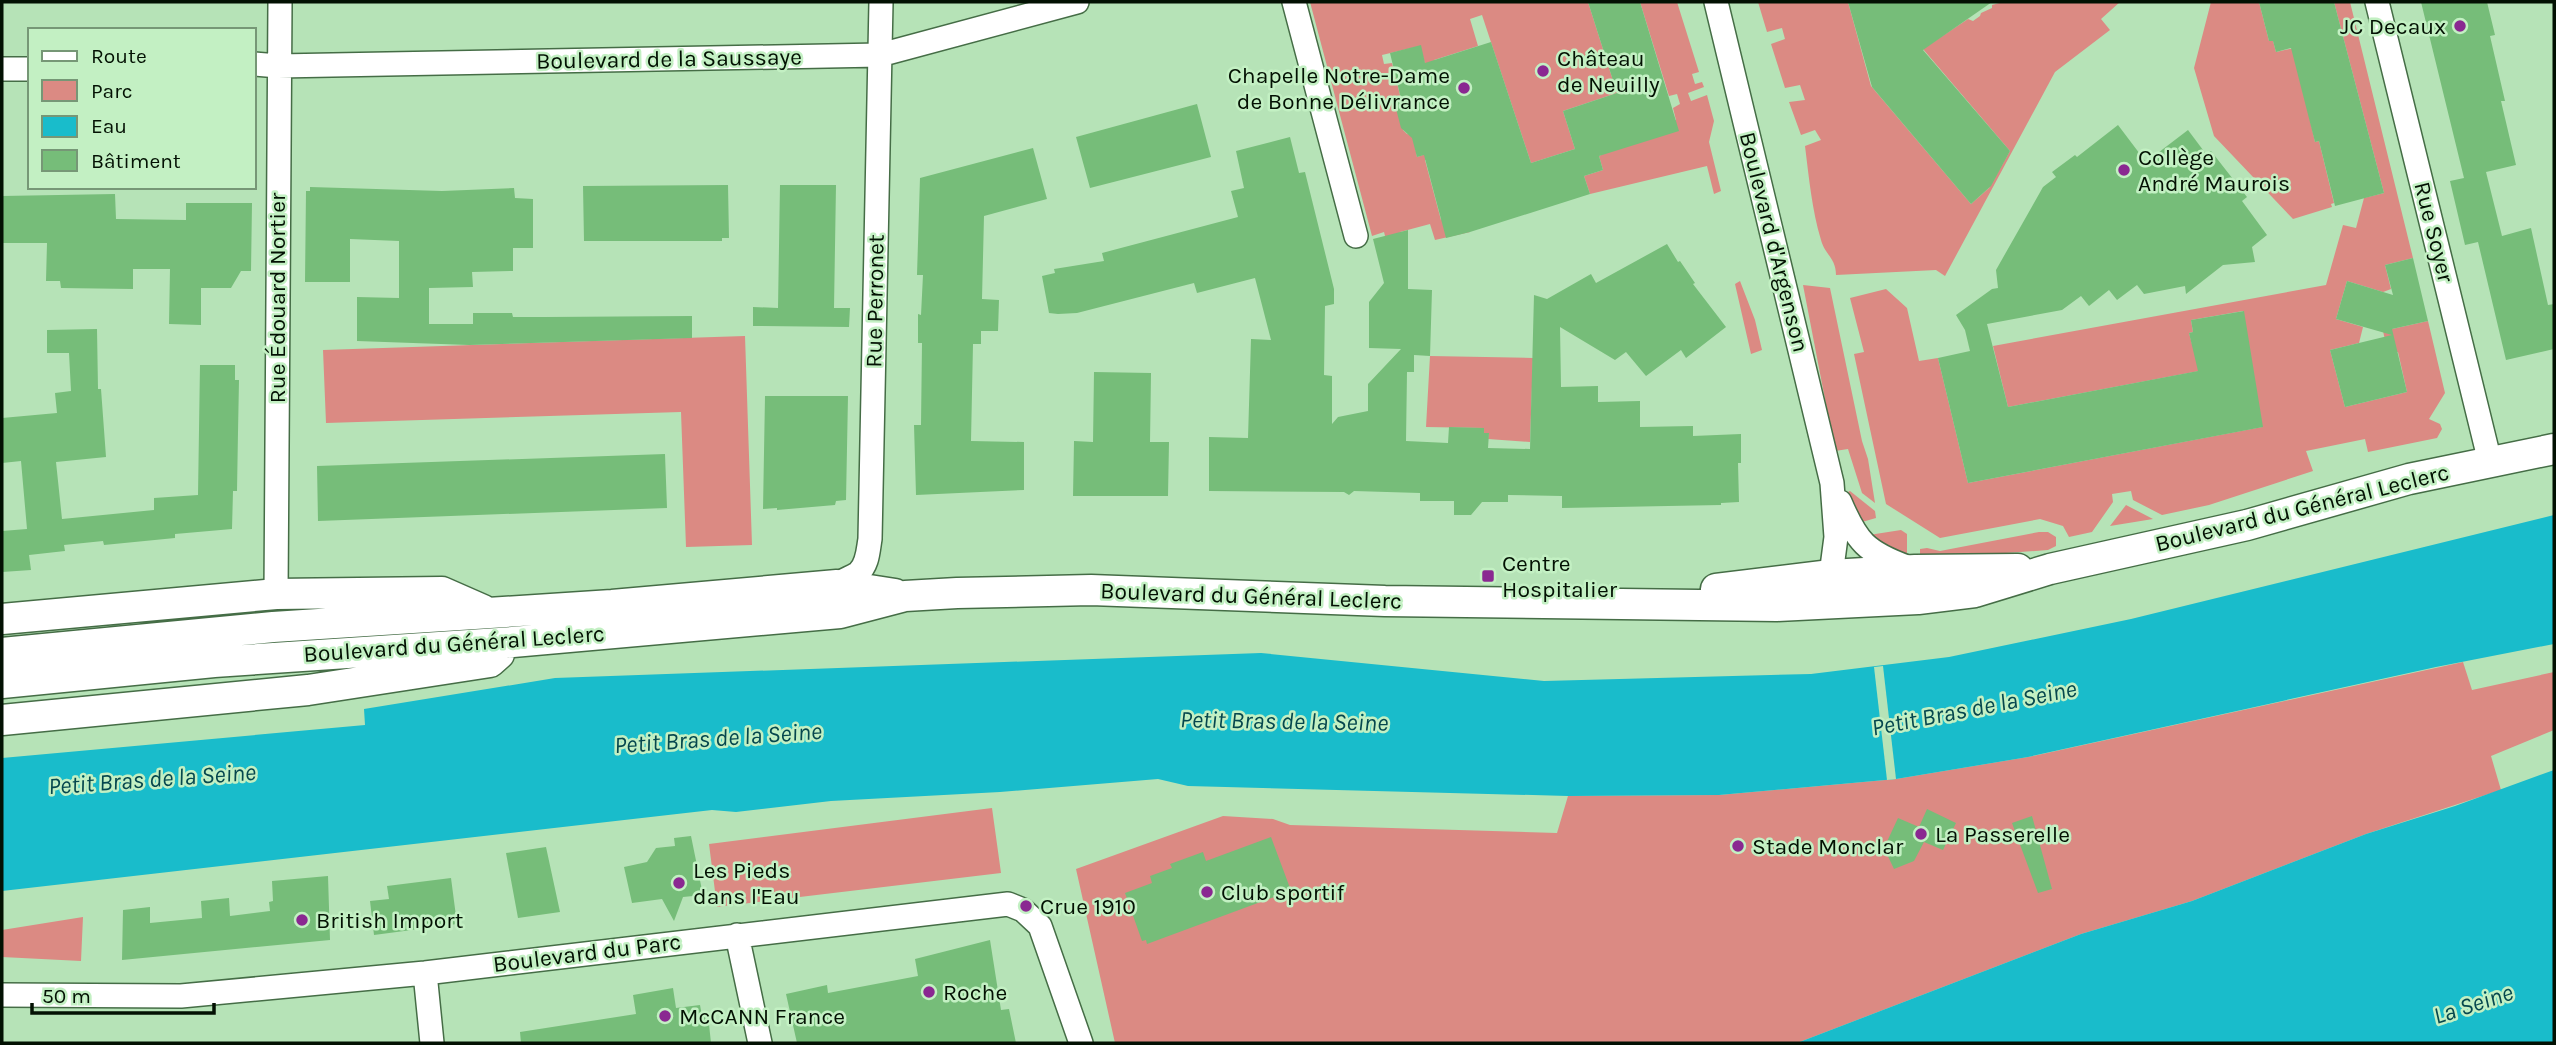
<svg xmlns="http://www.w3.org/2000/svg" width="2556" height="1045" viewBox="0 0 2556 1045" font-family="Karla,sans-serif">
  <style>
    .green { fill: #db8a83 }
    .water { fill: #19bccb }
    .pier { fill: #b6e3b7 }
    .building { fill: #76bd79 }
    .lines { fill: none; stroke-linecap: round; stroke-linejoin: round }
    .minor-casing { stroke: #456d46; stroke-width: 26 }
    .major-casing { stroke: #456d46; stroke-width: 33 }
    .minor { stroke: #fff; stroke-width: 23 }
    .major { stroke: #fff; stroke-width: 30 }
    .poi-dot { fill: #8a2891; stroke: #c3f0c3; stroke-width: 2.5 }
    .labels { text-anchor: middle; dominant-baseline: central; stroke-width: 5; stroke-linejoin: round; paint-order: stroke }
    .poi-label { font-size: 23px; fill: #031103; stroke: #c3f0c3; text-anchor: start }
    .street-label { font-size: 23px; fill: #031103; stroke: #c3f0c3 }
    .water-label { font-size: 24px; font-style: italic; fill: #05474e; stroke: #c3f0c3 }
  </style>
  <rect width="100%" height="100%" fill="#b6e3b7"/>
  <!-- green -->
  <path class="green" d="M1310 2H1588L1617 93 1563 111 1575 149 1531 163 1482 15 1470 19 1478 46 1434 60 1432 89 1420 46 1382 55 1384 64 1392 63 1401 99 1403 130 1407 134 1413 135 1417 157 1426 154 1428 159 1425 160 1441 220 1465 215 1470 232 1435 240 1430 224 1400 232 1390 255 1384 232 1372 236Z
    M1640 2H1677L1699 72 1692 74 1695 84 1702 82 1704 87 1688 93 1691 101 1707 95 1714 121 1709 142 1721 191 1714 194 1707 166 1590 194 1584 176 1603 170 1599 156 1676 120 1673 108 1680 104 1677 94 1669 96Z
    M1758 2H1848L1871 86 1971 204 1989 188 2010 151 1923 49 1968 19 1973 21 1980 16 1981 13 1992 8V5L2003 2H2120L2101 19 2110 30 2055 72 1945 276 1936 270 1836 275C1836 258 1825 255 1821 240 1812 210 1809 178 1805 146L1821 140 1815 130 1801 135 1789 102 1805 100 1800 85 1785 88 1771 44 1785 39 1782 28 1767 32Z
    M2211 2H2259L2269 41H2273L2276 52 2294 48 2315 142 2319 141 2334 203 2331 204 2332 207 2293 219 2214 136 2194 68Z
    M2334 2H2350L2413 258 2385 265 2391 289 2383 292 2347 281 2336 319 2363 327 2359 343 2330 350 2345 407 2407 392 2398 352 2388 353 2383 331 2428 321 2445 393 2429 419 2440 424 2442 429 2437 438 2368 452 2365 439 2306 451 2313 471 2209 505 2162 515 2133 500 2131 491 2112 494 2113 502 2092 532 2069 537 2063 526 2040 519 1940 538 1886 504 1854 354 1864 352 1850 298 1886 289 1907 308 1919 361 1938 358 1968 483 2262 427 2243 311 2191 320 2193 332 2189 333 2192 344H2194L2199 371 2008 407 1993 346 2326 285 2343 225 2356 228 2364 198 2384 193Z
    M1740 281 1755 320 1762 350 1751 354 1735 284Z
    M1803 285 1830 288 1862 441 1868 459 1875 503 1862 493 1848 449 1835 451Z
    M745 336 752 545 686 547 681 412 326 423 323 350Z
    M1430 356 1533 358 1530 442 1488 439 1489 433H1484V428L1426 427Z
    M1850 491 1875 511 1876 518 1862 522 1848 492Z
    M2126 505 2153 519 2110 526Z
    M1901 530 1907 534V557L1895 555 1869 535Z
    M2039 532H2048L2056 537V546L2048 550 1920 559V549L1927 548 1940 551Z
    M2463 662 2472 690 2554 672V730L2491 756 2501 790 2366 834 2192 901 2081 934 1797 1043H1115L1076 869 1223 816 1273 819 1290 825 1557 833 1568 796 1719 795 1896 779 2028 757Z
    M992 808 1001 873 717 907 709 844Z
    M83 917 81 961 2 957V930Z"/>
  <!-- water -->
  <path class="water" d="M2554 515V644L2436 667 2028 757 1896 779 1719 795 1568 796 1188 786 1158 779 1000 792 831 801 736 812 712 810 2 891V758L365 725 364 709 555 678 1261 653 1544 681 1811 674 1949 657 2131 619Z
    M2554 770V1043H1797L2081 934 2192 901 2366 834 2455 806Z"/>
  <!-- pier -->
  <path class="pier" d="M1883 666 1896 779 1887 780 1874 667Z"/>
  <!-- building -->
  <path class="building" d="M1588 2H1640L1679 131 1599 156 1603 170 1584 176 1590 194 1470 232 1446 238 1424 155 1417 157 1412 138 1401 128 1394 101 1401 99 1390 53 1421 45 1425 63 1491 42 1531 163 1575 149 1563 111 1617 93Z
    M1848 2H1992L1923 50 2010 151 1991 186 1971 204 1872 87Z
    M2259 2H2334L2384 193 2335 206 2319 141 2315 142 2291 48 2276 52 2273 41H2269Z
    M2421 2H2487L2495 35 2490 36 2505 101H2501L2516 165 2486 172 2502 236 2531 228 2548 305 2554 304V349L2506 360 2478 242 2465 245 2450 181 2464 178Z
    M1197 104 1211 157 1090 188 1076 137Z
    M2118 125 2146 162 2188 130 2206 154 2211 151 2247 197 2242 201 2267 235 2252 247 2255 262 2223 265 2186 294 2185 286 2144 294 2137 285 2117 300 2109 290 2089 306 2081 296 2062 310 1987 324 2008 407 2198 371 2189 333 2193 332 2191 320 2244 311 2263 427 1968 483 1938 358 1970 351 1965 330 1956 315 1992 289 1998 288 1996 270 2043 187 2056 177 2052 172 2075 155 2077 157Z
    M1290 137 1299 173 1305 172 1334 289V304L1325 306 1324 375 1332 376V424L1338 417 1368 411V384L1401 349 1369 348V302L1384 283 1373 239 1408 230V289L1432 290 1430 356 1414 355V372H1407L1406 441 1448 443 1449 427 1484 428V433H1489L1488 448 1530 449 1534 295 1547 299 1591 274 1596 283 1667 244 1678 262 1680 261 1695 283 1693 284 1726 327 1686 358 1681 350 1646 376 1626 352 1615 360 1560 327 1561 387 1598 386V402L1640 401V427L1693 426V436L1741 434V463H1738L1739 502 1721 503V505L1562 508V496L1508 495V502H1482L1471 515H1454V501H1420V493L1354 491 1349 495 1344 492 1209 491V437L1248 438 1251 339 1271 340 1255 278 1197 293 1194 283 1077 313 1058 314 1049 313 1042 276 1055 273 1054 269 1104 261 1102 253 1238 217 1231 191 1244 188 1236 151Z
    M1033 148 1047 199 984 216 982 299 999 300 998 331H981V344H973L971 441 1024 442V490L916 495 914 425H921L922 343H918V314L921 315 923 275H917L920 178Z
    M728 185 729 238H722V241H584L583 186Z
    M780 185H836L834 308H850L849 327 753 326V307L778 308Z
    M310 187 442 191 514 188 515 198 533 199V248H513V271L472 272 473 287 429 288V324H473V313H512L513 317H546L692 316V338L469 345 357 341V297L399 298V241L350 239V282H305L306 191H310Z
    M115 194 116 219 186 220V203H252L251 271H241L231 288H201V325L169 324 170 269H133V289L61 288 60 281H46L47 243H2V196Z
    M2413 258 2428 321 2392 329 2407 392 2345 407 2330 350 2392 335 2336 319 2347 281 2393 295 2385 265Z
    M97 329 98 389H101L106 457 56 462 62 519 154 510V498L198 495 200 365H235V380H239L238 432 237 491H233L232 529 175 534V538L104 545 103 541 64 545 65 551 29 555 31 570 2 572V531L27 529 21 461 2 463V418L57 413 55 393 71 391 69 353H47V330Z
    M1094 372 1151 373 1150 442H1169L1168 496H1073L1074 441 1093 442Z
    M765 396H848L846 500 836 501 835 505 777 510V508L763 509Z
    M665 454 667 508 318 521 317 466Z
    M1927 809 1956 823 1943 850 1924 842 1914 861 1894 869 1884 848 1898 818 1919 827Z
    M2032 816 2052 889 2038 893 2012 823Z
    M691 836 703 895 683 897 674 921 662 899 632 903 624 867 647 862 656 848 675 846 674 838Z
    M1271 837 1290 888 1285 890V893L1147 944 1146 940 1142 941 1125 893 1152 883 1150 876 1172 868 1170 864 1203 852 1206 861Z
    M546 847 560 912 518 918 506 853Z
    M328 876 330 940 122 960 123 910 150 907V923L202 918 201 901 229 898 230 916 270 911 269 902 273 901 272 881Z
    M451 878 457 924 374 935 370 901 389 899 387 886Z
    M990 940 1001 1010 1009 1009 1016 1043H797L786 994 827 985 828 993 918 976 915 959Z
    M673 988 676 1008 700 1005 702 1016 708 1015 711 1043H521L520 1032 636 1014 633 995Z"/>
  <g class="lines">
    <defs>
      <path id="minor" d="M1294 2 1356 236
        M1716 2 1832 483 1836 537 1831 575
        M2377 2 2490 462
        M254 64 278 66 880 55 1077 2
        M2 69H30
        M1840 502C1857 542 1866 552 1907 567
        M837 585C844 579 851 578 858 573 868 565 868 550 870 539L881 2
        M276 594 280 2
        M737 935 760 1043
        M425 973 432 1043
        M2 995 181 996 425 973 1008 904 1023 910 1040 926 1081 1043"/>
      <path id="major" d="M1716 589 1831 575 1915 570 2018 569
        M2 619 276 594 442 592 483 610
        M2 653 273 627 612 605 837 585 895 594
        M2 683 214 662 513 642 840 613 905 596 957 593 1091 590 1385 601 1777 606 1918 599 1975 592 2050 569 2247 525 2409 479 2554 449
        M2 720 308 690 490 662 499 654"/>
    </defs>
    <!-- minor casing -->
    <use href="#minor" class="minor-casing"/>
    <!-- major casing -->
    <use href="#major" class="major-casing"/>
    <!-- minor -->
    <use href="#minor" class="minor"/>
    <!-- major -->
    <use href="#major" class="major"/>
  </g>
  <!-- markers -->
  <g class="poi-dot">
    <circle cx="2460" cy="26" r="7"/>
    <circle cx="1543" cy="71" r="7"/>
    <circle cx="1464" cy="88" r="7"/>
    <circle cx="2124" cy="170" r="7"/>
    <rect x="1481" y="569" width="14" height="14" rx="3.5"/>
    <circle cx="1921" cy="834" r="7"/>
    <circle cx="1738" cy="846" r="7"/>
    <circle cx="679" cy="883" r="7"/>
    <circle cx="1207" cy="892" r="7"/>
    <circle cx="1026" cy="906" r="7"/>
    <circle cx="302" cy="920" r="7"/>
    <circle cx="929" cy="992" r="7"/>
    <circle cx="665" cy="1016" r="7"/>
  </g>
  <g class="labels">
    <!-- poi labels -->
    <g class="poi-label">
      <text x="2446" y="26" text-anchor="end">JC Decaux</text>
      <text x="1557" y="58">Château<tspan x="1557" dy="26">de Neuilly</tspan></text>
      <text x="1450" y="75" text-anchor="end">Chapelle Notre-Dame<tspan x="1450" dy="26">de Bonne Délivrance</tspan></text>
      <text x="2138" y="157">Collège<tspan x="2138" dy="26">André Maurois</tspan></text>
      <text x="1502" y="563">Centre<tspan x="1502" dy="26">Hospitalier</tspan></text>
      <text x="1935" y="834">La Passerelle</text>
      <text x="1752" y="846">Stade Monclar</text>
      <text x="693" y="870">Les Pieds<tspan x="693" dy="26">dans l'Eau</tspan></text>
      <text x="1221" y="892">Club sportif</text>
      <text x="1040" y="906">Crue 1910</text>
      <text x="316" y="920">British Import</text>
      <text x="943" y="992">Roche</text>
      <text x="679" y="1016">McCANN France</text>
    </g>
    <!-- street labels -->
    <g class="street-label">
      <text transform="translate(669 59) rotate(-1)">Boulevard de la Saussaye</text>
      <text transform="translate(2434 232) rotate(76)">Rue Soyer</text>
      <text transform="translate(1774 242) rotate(76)">Boulevard d'Argenson</text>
      <text transform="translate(277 298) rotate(-90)">Rue Édouard Nortier</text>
      <text transform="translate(875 301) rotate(-89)">Rue Perronet</text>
      <text transform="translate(2302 508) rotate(-14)">Boulevard du Général Leclerc</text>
      <text transform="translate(1251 596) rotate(2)">Boulevard du Général Leclerc</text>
      <text transform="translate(454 644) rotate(-4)">Boulevard du Général Leclerc</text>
      <text transform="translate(587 953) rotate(-7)">Boulevard du Parc</text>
    </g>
    <!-- water labels -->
    <g class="water-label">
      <text transform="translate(1974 708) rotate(-11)">Petit Bras de la Seine</text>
      <text transform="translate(1284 721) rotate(1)">Petit Bras de la Seine</text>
      <text transform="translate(718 738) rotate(-4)">Petit Bras de la Seine</text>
      <text transform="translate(152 779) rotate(-4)">Petit Bras de la Seine</text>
      <text transform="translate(2473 1004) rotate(-18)">La Seine</text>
    </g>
  </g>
  <!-- border -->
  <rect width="2556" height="1045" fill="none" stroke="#031103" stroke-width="7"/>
  <!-- legend -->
  <rect x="28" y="28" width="228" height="161" fill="#c3f0c3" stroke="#769776" stroke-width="2"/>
  <rect x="42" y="51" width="35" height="10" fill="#ffffff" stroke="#769776" stroke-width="2"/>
  <text x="91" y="63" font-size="21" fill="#031103">Route</text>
  <rect x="42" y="80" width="35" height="21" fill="#db8a83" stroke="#769776" stroke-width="2"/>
  <text x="91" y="98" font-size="21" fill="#031103">Parc</text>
  <rect x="42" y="116" width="35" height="21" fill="#19bccb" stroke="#769776" stroke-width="2"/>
  <text x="91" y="133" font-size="21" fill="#031103">Eau</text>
  <rect x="42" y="150" width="35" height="21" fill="#76bd79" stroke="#769776" stroke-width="2"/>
  <text x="91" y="168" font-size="21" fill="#031103">Bâtiment</text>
  <!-- scale -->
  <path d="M32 1003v10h182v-10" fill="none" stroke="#031103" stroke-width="3.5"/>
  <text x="42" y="1003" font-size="21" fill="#031103" stroke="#c3f0c3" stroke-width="5" paint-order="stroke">50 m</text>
</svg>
